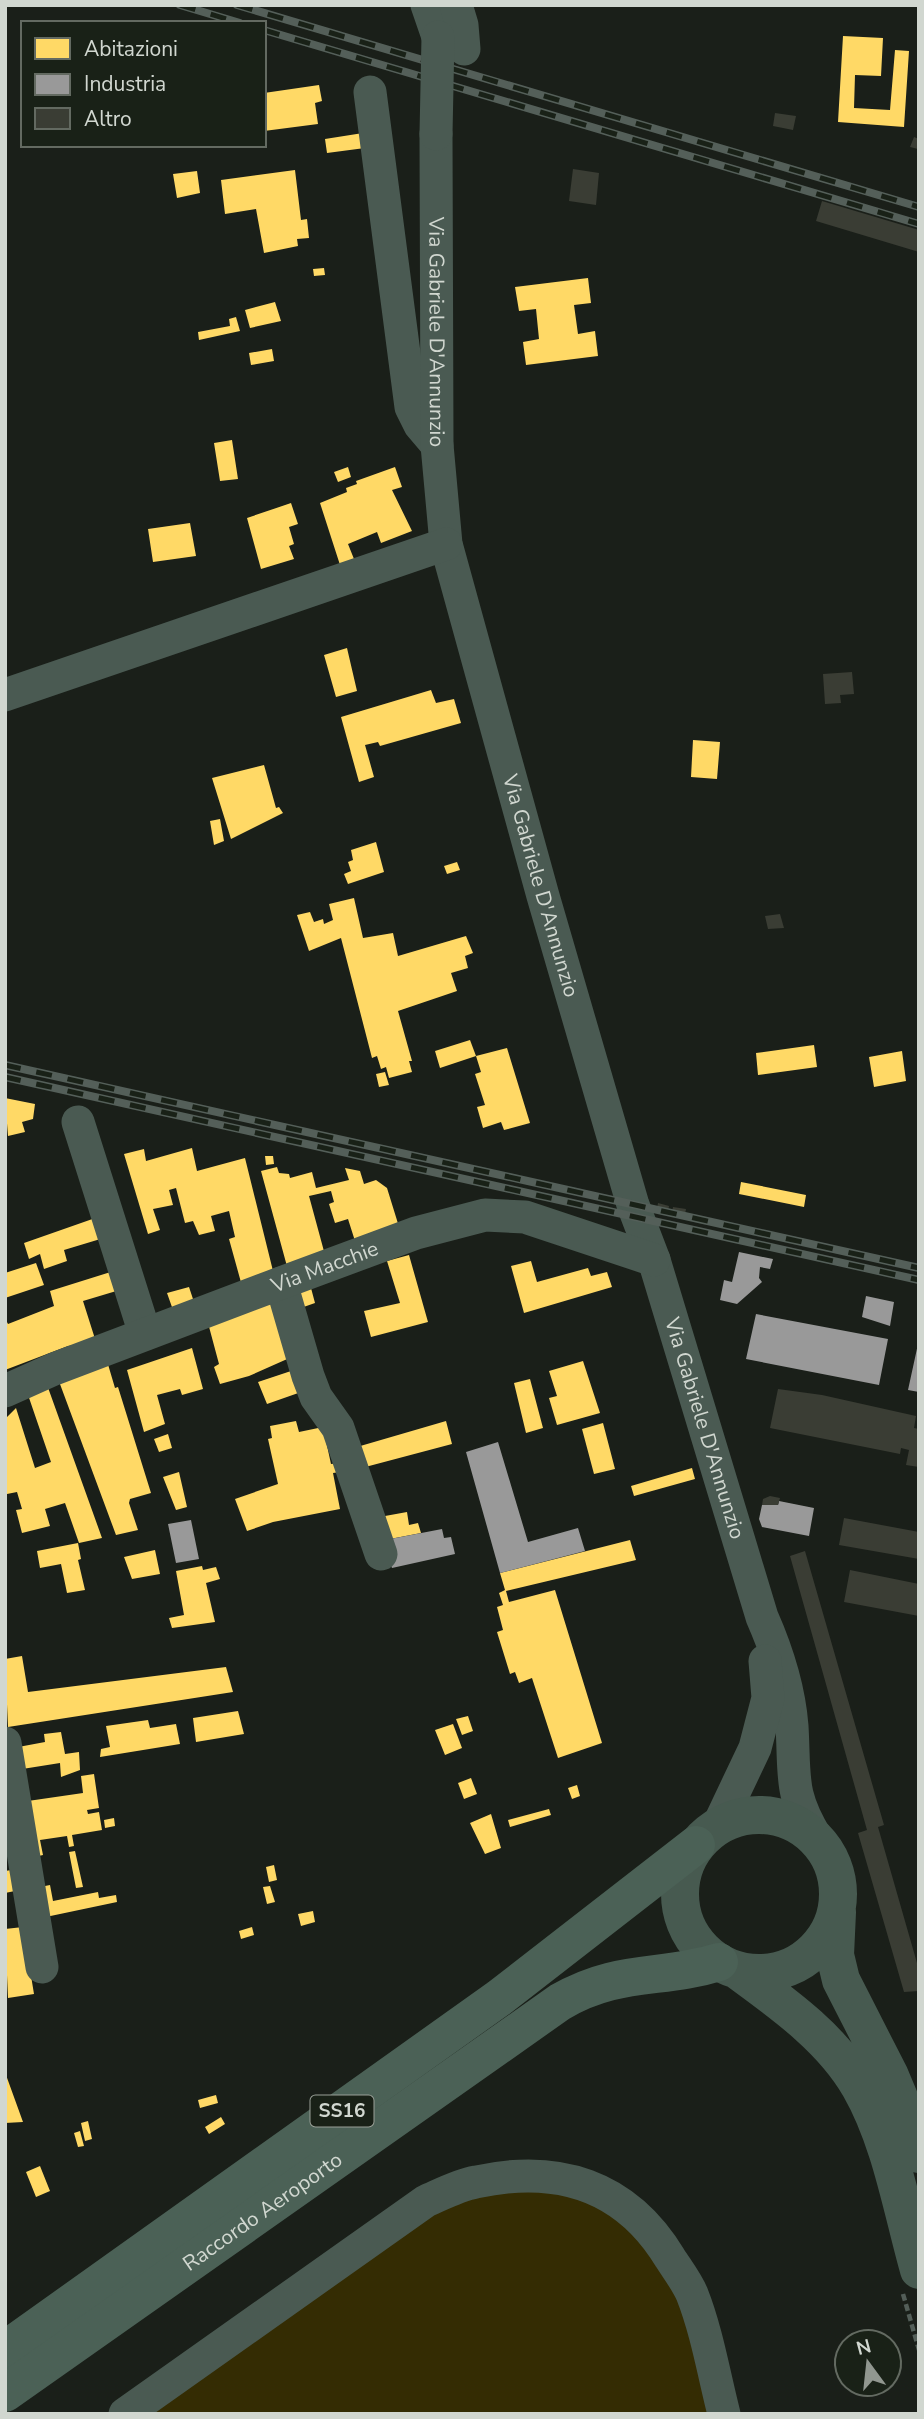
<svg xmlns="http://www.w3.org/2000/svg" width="924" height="2419" viewBox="0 0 924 2419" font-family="'Nunito Sans',sans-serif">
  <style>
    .green { fill: #342c03 }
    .homes { fill: #ffd966 }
    .industry { fill: #999 }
    .building { fill: #3a3d34 }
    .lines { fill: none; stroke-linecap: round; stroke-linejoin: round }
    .path { stroke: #535e58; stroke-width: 4.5; stroke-dasharray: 7 3.5; stroke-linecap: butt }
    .minor { stroke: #4a5a52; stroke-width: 33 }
    .major { stroke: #475a50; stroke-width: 38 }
    .highway { stroke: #4b6156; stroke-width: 38 }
    .rail-casing { stroke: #545f59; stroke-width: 8 }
    .rail { stroke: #192117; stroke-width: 5; stroke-dasharray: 16; stroke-linecap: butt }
    .minor-bridge { stroke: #4a5a52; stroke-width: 33 }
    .labels { text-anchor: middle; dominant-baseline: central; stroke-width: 7; stroke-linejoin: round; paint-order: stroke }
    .shield { fill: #192117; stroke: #9aa098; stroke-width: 2 }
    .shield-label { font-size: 19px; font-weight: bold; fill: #d1d7d0 }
    .street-label { font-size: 21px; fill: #d1d7d0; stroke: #192117 }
  </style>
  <rect width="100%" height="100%" fill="#1a1f19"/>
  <!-- green -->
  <path class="green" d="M515 2188C538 2192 579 2195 598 2206 680 2250 690 2332 712 2414H148L451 2203Z"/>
  <!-- homes -->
  <path class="homes" d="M843 36 883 38 881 76 855 75 854 108 890 110 895 50 909 51 904 127 838 122Z
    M319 85 322 101 315 103 318 124 264 131V93Z
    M363 133 365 148 327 153 325 139Z
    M295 170 301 220 307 219 309 238 297 239 298 246 264 253 256 209 225 214 221 180Z
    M197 171 200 193 177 198 173 174Z
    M324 268 325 275 314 276 313 269Z
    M588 278 591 303 574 305 578 334 595 331 598 356 526 365 523 342 539 339 536 309 519 311 515 287Z
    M275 302 281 321 250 328 245 310Z
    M236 317 240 331 199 340 198 332 230 326 229 319Z
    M272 349 274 361 251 365 249 353Z
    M232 440 238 479 220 481 214 443Z
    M348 467 351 477 338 482 334 472Z
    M395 467 402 487 392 490 412 531 381 543 377 532 348 544 356 564 341 568 320 503 347 492 346 488 357 484 356 481Z
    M291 503 298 524 289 527 294 544 289 546 294 559 261 569 247 518Z
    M190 523 196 556 153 562 148 529Z
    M347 648 357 691 336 697 324 655Z
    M431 690 436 703 454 699 461 723 380 746 378 742 365 745 374 777 359 782 341 717Z
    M693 740 720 742 717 779 691 777Z
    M264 765 276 808 279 807 283 813 231 839 212 778Z
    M220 819 224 841 214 845 210 821Z
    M376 842 384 872 348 884 344 874 351 871 348 862 353 860 351 850Z
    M457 862 460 870 447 874 444 866Z
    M354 898 363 938 393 933 398 956 466 936 473 953 465 956 468 968 451 973 457 991 398 1011 412 1061H409L412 1072 389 1078 386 1067 381 1069 377 1056 372 1058 341 938 309 951 297 915 310 912 314 922 323 919 324 924 333 920 329 904Z
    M470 1040 476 1056 440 1068 435 1051Z
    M814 1045 817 1067 758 1075 756 1053Z
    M507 1048 530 1123 504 1130 501 1122 483 1128 477 1107 485 1105 475 1074 481 1072 476 1056Z
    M902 1051 906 1081 874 1087 869 1057Z
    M385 1072 389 1085 379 1087 376 1074Z
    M5 1098 35 1104 33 1119 22 1122 25 1132 8 1136Z
    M192 1148 197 1171 245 1158 274 1275 242 1286 229 1239 235 1237 229 1211 211 1216 215 1231 199 1235 193 1221 185 1223 176 1188 169 1190 173 1205 153 1209 160 1230 148 1234 124 1154 144 1149 146 1161Z
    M265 1156H273L274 1164 266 1165Z
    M277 1167 279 1173 289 1174 290 1178 312 1172 316 1188 349 1180 345 1168 360 1171 364 1184 376 1180 387 1188 400 1230 355 1241 348 1219 335 1223 329 1204 334 1202 331 1191 309 1196 325 1255 288 1270 261 1171Z
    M741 1182 806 1195 804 1207 739 1194Z
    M101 1216 107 1237 64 1250 67 1261 44 1269 40 1254 29 1259 24 1243Z
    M409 1255 428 1322 371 1337 364 1311 400 1303 387 1261Z
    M531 1261 537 1282 588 1268 591 1276 607 1272 612 1287 524 1313 511 1266Z
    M36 1263 44 1285 5 1298V1273Z
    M117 1270 123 1289 83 1301 96 1342 68 1346 5 1370V1318L8 1324 54 1306 50 1291Z
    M189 1287 194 1302 173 1310 167 1293Z
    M311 1288 315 1303 295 1310 290 1295Z
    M277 1302 294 1356 249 1376 220 1384 214 1367 219 1364 208 1323Z
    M192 1348 203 1389 182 1395 180 1389 157 1395 165 1424 144 1432 127 1370Z
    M107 1361 115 1388 118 1387 151 1493 130 1499 129 1503 138 1530 116 1535 57 1376Z
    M583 1361 600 1413 557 1425 549 1398 557 1396 549 1371Z
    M297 1369 304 1391 267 1404 258 1382Z
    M530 1379 543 1428 526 1433 514 1383Z
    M46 1382 102 1538 79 1543 65 1503 45 1509 50 1526 22 1533 16 1510 22 1509 17 1492 7 1494 5 1419 16 1408 35 1468 51 1462 26 1389Z
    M296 1421 299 1432 323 1427 331 1464 338 1463 340 1472 333 1473 340 1509 273 1522 247 1531 235 1499 278 1484 268 1439 272 1438 270 1426Z
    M446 1421 452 1444 354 1470 350 1449Z
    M603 1423 615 1469 594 1474 582 1429Z
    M168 1434 172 1448 159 1452 154 1439Z
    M692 1468 695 1479 634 1496 631 1486Z
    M179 1472 187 1507 176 1510 163 1477Z
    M407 1512 409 1525 418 1523 421 1533 390 1539 385 1516Z
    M630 1540 636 1560 506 1591 509 1602 555 1590 602 1743 558 1758 532 1678 519 1683 515 1672 510 1674 497 1632 503 1630 497 1607 503 1605 499 1593 505 1590 500 1573Z
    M78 1543 81 1559 78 1560 85 1590 67 1593 61 1564 40 1568 37 1551Z
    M155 1550 160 1574 132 1579 124 1557Z
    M202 1566 203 1570 216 1567 220 1579 206 1583 215 1622 172 1628 169 1618 184 1615 176 1571Z
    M22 1656 28 1692 226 1667 233 1692 8 1727 5 1659Z
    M238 1711 244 1734 196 1742 193 1718Z
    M468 1716 473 1731 462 1735 456 1719Z
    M148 1720 150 1728 176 1724 180 1744 100 1757 101 1749 110 1747 106 1726Z
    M453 1724 462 1748 445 1755 435 1730Z
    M61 1732 65 1754 79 1752 80 1770 61 1777 60 1763 16 1770 13 1748 45 1742 44 1734Z
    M94 1774 99 1808 87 1810 88 1814 99 1812 102 1830 72 1835 74 1846 69 1847 67 1836 40 1840 43 1855 30 1858 21 1802 83 1793 81 1776Z
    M471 1778 477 1794 464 1799 458 1783Z
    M577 1785 580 1796 572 1799 568 1788Z
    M549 1809 551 1815 510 1827 508 1820Z
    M491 1814 501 1848 485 1854 470 1823Z
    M114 1818 115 1826 105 1828 104 1820Z
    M75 1851 83 1887 76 1888 69 1852Z
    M274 1865 277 1880 269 1882 266 1867Z
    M18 1869 20 1890 5 1893V1871Z
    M50 1885 53 1901 98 1892 99 1898 116 1895 117 1902 41 1918 35 1888Z
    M270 1886 275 1902 267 1904 263 1887Z
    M313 1911 315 1922 301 1926 298 1914Z
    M23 1927 34 1994 8 1998 5 1929Z
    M252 1927 254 1935 241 1939 239 1931Z
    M6 2075 23 2122 5 2123Z
    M216 2095 218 2103 200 2108 198 2100Z
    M221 2117 225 2124 209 2134 205 2127Z
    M88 2121 92 2139 85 2141 81 2123Z
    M80 2131 84 2146 78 2147 74 2133Z
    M40 2166 50 2191 36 2197 26 2172Z"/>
  <!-- industry -->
  <path class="industry" d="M739 1252 773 1259 770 1269 760 1267 759 1278 762 1282 737 1304 720 1300 724 1280 732 1282Z
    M866 1296 894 1302 890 1326 862 1317Z
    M756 1314 888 1339 879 1385 746 1359Z
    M918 1344 919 1345V1392L908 1390Z
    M498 1442 528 1542 578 1528 585 1551 500 1573 466 1452Z
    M779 1501 814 1508 809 1536 762 1527 759 1519 762 1505H778Z
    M191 1520 199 1559 176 1563 168 1524Z
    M442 1529 444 1538 451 1537 455 1554 392 1568 380 1541Z"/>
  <!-- building -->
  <path class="building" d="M775 113 796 116 793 130 773 126Z
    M914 137 919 139 918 149 910 147Z
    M573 169 599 173 596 205 569 201Z
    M822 201 919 230V252L816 221Z
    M852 672 854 694 840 695 841 703 825 704 823 674Z
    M780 914 784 928 768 929 765 916Z
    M658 1203 669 1206 668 1211 657 1209Z
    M673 1207 686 1209 685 1215 672 1212Z
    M778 1389 822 1395 916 1416 914 1428 919 1429V1467L906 1465 909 1450 901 1448 900 1454 770 1428Z
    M770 1496 780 1498 778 1505H762L763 1499Z
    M844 1518 919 1532V1559L839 1545Z
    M805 1551 884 1825 878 1827 919 1970V1991L904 1992 858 1833 867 1830 790 1556Z
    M850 1570 919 1584V1616L844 1602Z"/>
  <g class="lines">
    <!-- path -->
    <path class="path" d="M903 2294 919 2350"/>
    <!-- minor -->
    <g class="minor">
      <path d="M427 5 438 37"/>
      <path d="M456 5 462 25 464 49"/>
      <path d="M370 92 411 407 420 425 437 445"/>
      <path id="s1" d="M436 134 437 445 446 544 543 896 633 1205 654 1260 762 1617C777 1651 789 1688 792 1726 795 1777 789 1793 817 1839"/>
      <path d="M5 695 446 544"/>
      <path d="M78 1122 145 1334"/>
      <path d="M281 1283 308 1376 316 1397 338 1428 381 1554"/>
      <path id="s2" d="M5 1391 54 1369 281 1283 416 1233 485 1215 525 1217 654 1260"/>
      <path d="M5 1743 42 1967"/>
      <path d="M718 1826 755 1748 768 1698 765 1661"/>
      <path d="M125 2414 426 2201C442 2194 459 2185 476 2182 558 2164 626 2185 670 2258 677 2269 687 2282 692 2294 707 2332 714 2375 724 2414"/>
    </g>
    <!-- major -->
    <path class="major" d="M680 1894a79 79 0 1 1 158 0a79 79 0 1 1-158 0Z
      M837 1912 835 1955 841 1980 890 2076 908 2119 919 2154
      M737 1970C782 2003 832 2038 860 2087 891 2141 902 2210 919 2270"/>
    <!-- highway -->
    <g class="highway">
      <path d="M5 2350 499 1998 696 1845"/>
      <path id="s3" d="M5 2393 560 2002C618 1968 661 1980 719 1962"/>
    </g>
    <defs>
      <path id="rail" d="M180 5 240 23
        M237 5 919 207
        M264 30 919 224
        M5 1065 919 1268
        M5 1077 919 1280"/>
    </defs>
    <!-- rail casing -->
    <use href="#rail" class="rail-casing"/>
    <!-- rail -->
    <use href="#rail" class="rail"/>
    <!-- minor-bridge -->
    <path class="minor-bridge" d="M436 134 438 37"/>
  </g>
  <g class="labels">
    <!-- shield labels -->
    <rect class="shield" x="310.5" y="2095.5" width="63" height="31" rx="5"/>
    <g class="shield-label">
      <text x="342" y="2111">SS16</text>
    </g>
    <!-- street labels -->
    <g class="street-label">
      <text stroke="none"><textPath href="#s1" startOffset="198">Via Gabriele D'Annunzio</textPath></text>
      <text stroke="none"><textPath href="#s1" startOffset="765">Via Gabriele D'Annunzio</textPath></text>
      <text stroke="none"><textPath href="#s2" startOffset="343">Via Macchie</textPath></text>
      <text stroke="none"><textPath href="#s1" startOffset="1332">Via Gabriele D'Annunzio</textPath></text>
      <text stroke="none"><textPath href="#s3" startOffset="315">Raccordo Aeroporto</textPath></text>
    </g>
  </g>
  <!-- border -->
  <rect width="924" height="2419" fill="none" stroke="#d1d7d0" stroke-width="14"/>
  <!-- legend -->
  <rect x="21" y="21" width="245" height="126" fill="#192117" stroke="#636a61" stroke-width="2"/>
  <rect x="35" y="38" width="35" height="21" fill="#ffd966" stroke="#636a61" stroke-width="2"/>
  <text x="84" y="56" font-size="21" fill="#d1d7d0">Abitazioni</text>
  <rect x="35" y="74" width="35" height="21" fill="#999999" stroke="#636a61" stroke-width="2"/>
  <text x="84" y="91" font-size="21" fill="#d1d7d0">Industria</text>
  <rect x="35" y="108" width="35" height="21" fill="#3a3d34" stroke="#636a61" stroke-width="2"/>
  <text x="84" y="126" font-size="21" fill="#d1d7d0">Altro</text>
  <!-- north arrow -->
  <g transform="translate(868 2363) rotate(345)"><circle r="33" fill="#192117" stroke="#636a61" stroke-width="2"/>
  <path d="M0-5L12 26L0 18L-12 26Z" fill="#919790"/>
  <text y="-10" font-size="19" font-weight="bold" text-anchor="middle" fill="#d1d7d0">N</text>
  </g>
</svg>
